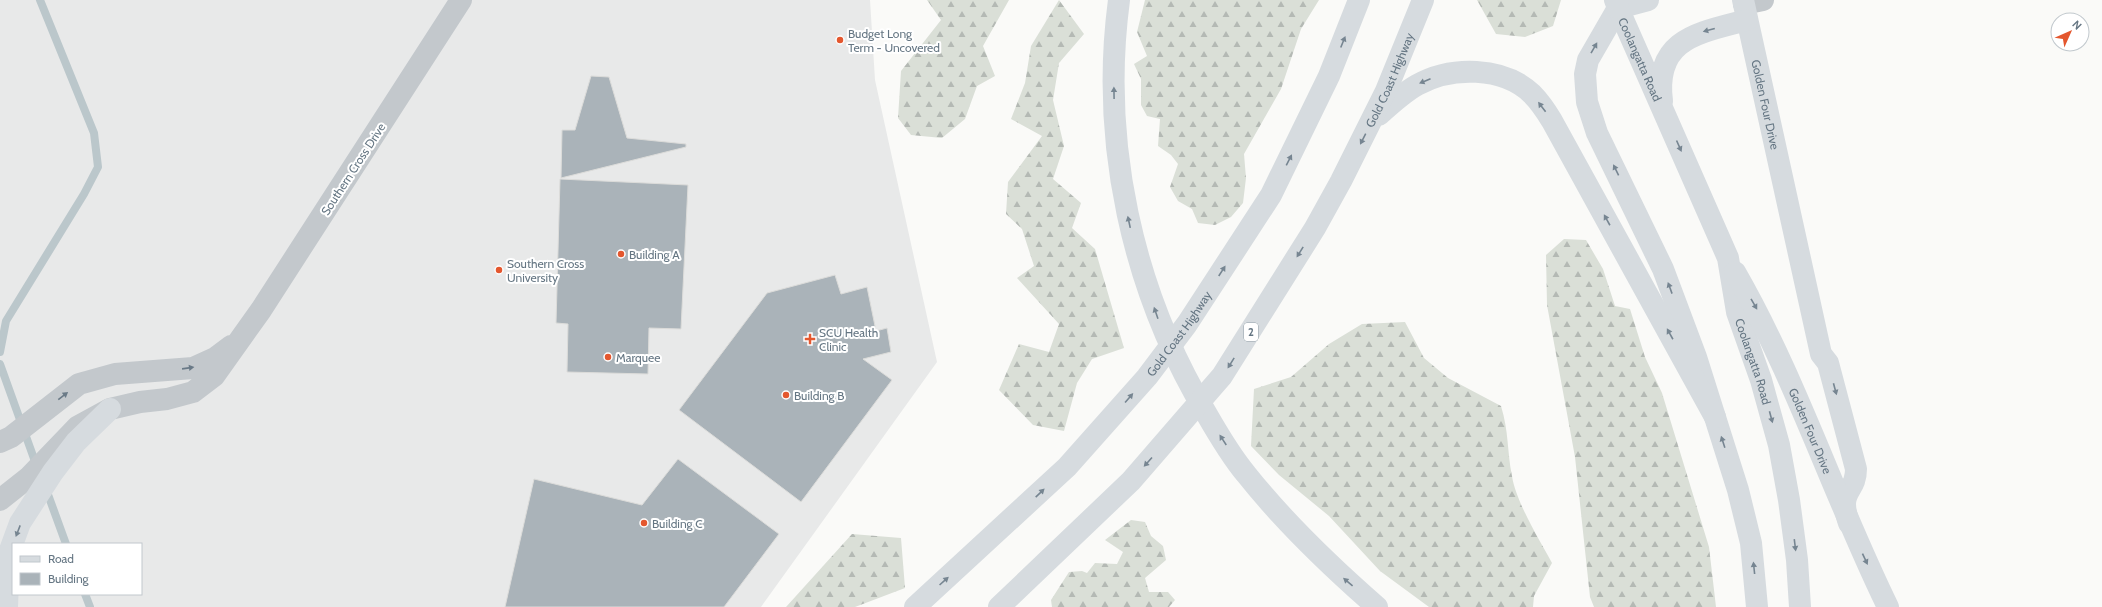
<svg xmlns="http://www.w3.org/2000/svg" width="2102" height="607" viewBox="0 0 2102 607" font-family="Cabin,sans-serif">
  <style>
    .built { fill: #e8e9e9; fill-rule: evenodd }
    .forest { fill: url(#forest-firs) }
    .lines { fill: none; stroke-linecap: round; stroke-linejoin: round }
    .stream { stroke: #bbc7cb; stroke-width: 8 }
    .building { fill: #aab3b9; stroke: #dcdcda }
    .street { stroke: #c3c8cc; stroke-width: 22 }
    .secondary { stroke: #d6dbdf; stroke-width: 22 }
    .highway { stroke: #d6dbdf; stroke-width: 22 }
    .oneway { fill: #768591 }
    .oneway2 { fill: #6a7a87 }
    .poi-dot { fill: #e4572e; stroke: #fff; stroke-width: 1.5 }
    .labels { text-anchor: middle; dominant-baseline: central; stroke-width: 4; stroke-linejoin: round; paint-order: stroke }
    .shield { fill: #fff; stroke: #939fa8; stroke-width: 1 }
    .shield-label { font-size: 11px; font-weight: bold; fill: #657683 }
    .poi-label { font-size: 12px; fill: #657683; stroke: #fff; text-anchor: start }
    .street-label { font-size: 12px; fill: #657683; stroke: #fff }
  </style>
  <defs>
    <pattern id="forest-firs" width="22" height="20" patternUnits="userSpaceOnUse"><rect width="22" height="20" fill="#dadfd7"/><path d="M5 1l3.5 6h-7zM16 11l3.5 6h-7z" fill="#b4b9b4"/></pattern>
  </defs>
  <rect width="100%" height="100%" fill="#fafaf8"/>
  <!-- built -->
  <path class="built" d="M0 0H870L875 80 937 362 761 607H0ZM13 544H141V594H13Z"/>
  <!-- forest -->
  <path class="forest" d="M927 0H1009L983 46 995 76 977 86 965 119 942 138 911 135 898 118 901 71 941 20Z
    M1059 0 1084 34 1059 63 1053 100 1064 146 1053 179 1081 203 1072 228 1095 249 1124 348 1092 359 1077 383 1064 431 1033 425 999 390 1019 344 1049 352 1059 324 1017 278 1034 266 1022 229 1006 214 1008 182 1042 136 1011 119 1025 83 1031 46Z
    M1145 0H1319L1301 29 1281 89 1244 154 1246 178 1243 203 1231 217 1215 225 1198 223 1192 209 1178 201 1170 187 1178 164 1171 155 1158 146 1160 119 1147 116 1141 105V79L1134 64 1147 56 1137 32Z
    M1477 0H1561L1553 26 1525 37 1496 34Z
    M1564 239 1586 240 1603 269 1615 306 1630 309 1645 357 1662 393 1709 547 1716 607H1594L1590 597 1575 457 1547 305 1546 255Z
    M1405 322 1424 358 1448 378 1501 406C1509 432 1507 451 1512 476 1516 502 1539 539 1552 563L1534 596 1533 607H1429L1380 571 1329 516 1279 475 1251 446 1254 389 1291 377 1329 344 1362 324Z
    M1131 520 1145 522 1151 536 1163 546 1166 560 1145 578 1149 592H1168L1175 600 1169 607H1052L1051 600 1069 572 1082 571 1087 573 1095 563 1117 564 1123 552 1105 540Z
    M852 534 901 538 905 588 855 607H786Z"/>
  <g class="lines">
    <!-- stream -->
    <path class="stream" d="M0 352 6 321 84 194 98 167 94 133 40 0
      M0 364 37 467
      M46 489 66 544
      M85 594 90 607"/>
  </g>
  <!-- building -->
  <path class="building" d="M591 76 609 77 627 138 686 144V147L561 178 562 130H575Z
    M560 179 688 185 681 329 649 328 648 374 567 372 568 324 556 323Z
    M835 275 841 294 867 287 876 331 887 328 891 352 863 359 892 380 801 502 679 410 767 293Z
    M678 459 779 534 724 607H505L534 479 642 505Z"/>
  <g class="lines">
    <!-- street -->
    <path class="street" d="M1744 4 1763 0
      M0 442 11 437 79 384 115 374 193 368 215 358 231 346
      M0 500 29 477 77 427 110 409 140 402 167 399 193 392 214 376 261 310 461 0"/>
    <!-- secondary -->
    <g class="secondary">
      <path id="s1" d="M1743 0 1821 354 1828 363 1856 469C1856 494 1837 489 1849 523"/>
      <path d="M1618 8 1588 60 1585 74 1587 102 1597 133 1663 269 1696 357 1738 490 1751 543 1757 607"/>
      <path id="s2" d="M1618 8 1728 258 1737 312 1761 380 1779 445 1789 500 1797 560 1800 607"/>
      <path d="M1618 8 1648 0"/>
      <path d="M1662 101C1654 38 1699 33 1747 20"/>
      <path id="s3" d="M1735 272C1796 378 1834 497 1888 607"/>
      <path d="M7 607 9 553 20 523 53 472 76 442 110 409"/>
    </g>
    <!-- highway -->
    <g class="highway">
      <path d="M1119 0C1100 142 1132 290 1206 413 1218 434 1231 456 1246 474 1285 523 1330 566 1377 607"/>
      <path d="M1615 0 1618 8"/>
      <path d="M1379 115C1391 104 1403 93 1417 85 1451 66 1503 66 1532 94 1540 102 1546 111 1552 121L1715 417"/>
      <path id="s4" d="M915 607 1067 467 1147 377 1187 324 1271 195 1329 76 1359 0"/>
      <path id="s5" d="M999 607 1131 481 1222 376 1315 228 1341 181 1386 91 1423 0"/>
    </g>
  </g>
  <!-- one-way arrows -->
  <defs><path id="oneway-solid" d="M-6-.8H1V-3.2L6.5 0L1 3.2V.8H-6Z"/></defs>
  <g class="oneway">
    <use href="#oneway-solid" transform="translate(1709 30) rotate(165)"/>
    <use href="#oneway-solid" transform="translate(1343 42) rotate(-68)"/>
    <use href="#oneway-solid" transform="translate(1594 48) rotate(-60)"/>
    <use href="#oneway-solid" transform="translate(1425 81) rotate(157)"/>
    <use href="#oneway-solid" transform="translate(1114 93) rotate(-91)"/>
    <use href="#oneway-solid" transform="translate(1542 107) rotate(-127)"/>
    <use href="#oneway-solid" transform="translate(1363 139) rotate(117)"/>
    <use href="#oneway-solid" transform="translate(1679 146) rotate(66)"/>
    <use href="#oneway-solid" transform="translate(1289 160) rotate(-63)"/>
    <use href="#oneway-solid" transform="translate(1616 170) rotate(-116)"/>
    <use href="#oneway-solid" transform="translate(1607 220) rotate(-119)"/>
    <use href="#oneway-solid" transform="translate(1129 222) rotate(-102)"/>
    <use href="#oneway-solid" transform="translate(1300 252) rotate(122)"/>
    <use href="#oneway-solid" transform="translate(1222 271) rotate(-57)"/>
    <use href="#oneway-solid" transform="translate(1670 288) rotate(-110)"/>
    <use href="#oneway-solid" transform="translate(1754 304) rotate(60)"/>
    <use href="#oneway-solid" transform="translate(1156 313) rotate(-109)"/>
    <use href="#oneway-solid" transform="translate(1670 334) rotate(-119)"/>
    <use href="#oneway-solid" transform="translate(1231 363) rotate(122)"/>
    <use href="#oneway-solid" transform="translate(1835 389) rotate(75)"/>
    <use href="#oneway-solid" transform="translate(1129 398) rotate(-49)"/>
    <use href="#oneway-solid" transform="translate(1771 417) rotate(75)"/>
    <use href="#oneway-solid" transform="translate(1223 440) rotate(-123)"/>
    <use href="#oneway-solid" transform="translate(1723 442) rotate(-108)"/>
    <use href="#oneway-solid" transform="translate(1148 462) rotate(132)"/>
    <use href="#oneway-solid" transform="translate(1040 493) rotate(-44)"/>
    <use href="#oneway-solid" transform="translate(18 531) rotate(111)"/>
    <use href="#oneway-solid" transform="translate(1795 545) rotate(83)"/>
    <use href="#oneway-solid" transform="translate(1865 559) rotate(65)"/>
    <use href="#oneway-solid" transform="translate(1754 568) rotate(-96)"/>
    <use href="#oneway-solid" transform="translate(944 581) rotate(-42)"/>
    <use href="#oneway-solid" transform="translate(1348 582) rotate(-140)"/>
  </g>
  <g class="oneway2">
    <use href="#oneway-solid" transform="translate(188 368) rotate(-8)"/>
    <use href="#oneway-solid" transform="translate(63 396) rotate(-38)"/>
  </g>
  <!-- markers -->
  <g class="poi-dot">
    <circle cx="840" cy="40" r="4"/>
    <circle cx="621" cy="254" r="4"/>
    <circle cx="499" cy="270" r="4"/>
    <path d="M808 333h4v4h4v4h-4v4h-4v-4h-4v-4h4z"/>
    <circle cx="608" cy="357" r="4"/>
    <circle cx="786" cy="395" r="4"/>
    <circle cx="644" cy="523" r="4"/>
  </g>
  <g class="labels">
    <!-- shield labels -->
    <rect class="shield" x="1244" y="323" width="14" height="18" rx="3"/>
    <g class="shield-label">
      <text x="1251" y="332">2</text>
    </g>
    <!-- poi labels -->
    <g class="poi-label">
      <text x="848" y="33">Budget Long<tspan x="848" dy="14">Term - Uncovered</tspan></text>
      <text x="629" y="254">Building A</text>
      <text x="507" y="263">Southern Cross<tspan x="507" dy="14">University</tspan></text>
      <text x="819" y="332">SCU Health<tspan x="819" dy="14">Clinic</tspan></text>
      <text x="616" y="357">Marquee</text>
      <text x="794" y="395">Building B</text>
      <text x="652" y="523">Building C</text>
    </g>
    <!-- street labels -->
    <g class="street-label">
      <text stroke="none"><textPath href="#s2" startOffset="56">Coolangatta Road</textPath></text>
      <text stroke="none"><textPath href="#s5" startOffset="662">Gold Coast Highway</textPath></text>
      <text stroke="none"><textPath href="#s1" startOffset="107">Golden Four Drive</textPath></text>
      <text transform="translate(353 169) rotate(-57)">Southern Cross Drive</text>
      <text stroke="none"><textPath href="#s4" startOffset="381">Gold Coast Highway</textPath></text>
      <text stroke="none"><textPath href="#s2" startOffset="380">Coolangatta Road</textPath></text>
      <text stroke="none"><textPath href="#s3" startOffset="176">Golden Four Drive</textPath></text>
    </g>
  </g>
  <!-- legend -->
  <rect x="12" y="543" width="130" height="52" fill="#ffffff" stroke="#c1c8cd"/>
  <rect x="20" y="556" width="20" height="6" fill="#d6dbdf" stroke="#c1c8cd"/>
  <text x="48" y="563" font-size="12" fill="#657683">Road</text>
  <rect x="20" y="573" width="20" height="12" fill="#aab3b9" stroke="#c1c8cd"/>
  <text x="48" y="583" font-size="12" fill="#657683">Building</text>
  <!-- north arrow -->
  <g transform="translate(2070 32) rotate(45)"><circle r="19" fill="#ffffff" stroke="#c1c8cd"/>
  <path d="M0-3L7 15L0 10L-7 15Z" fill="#e4572e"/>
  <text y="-6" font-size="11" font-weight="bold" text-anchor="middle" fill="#657683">N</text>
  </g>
</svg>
